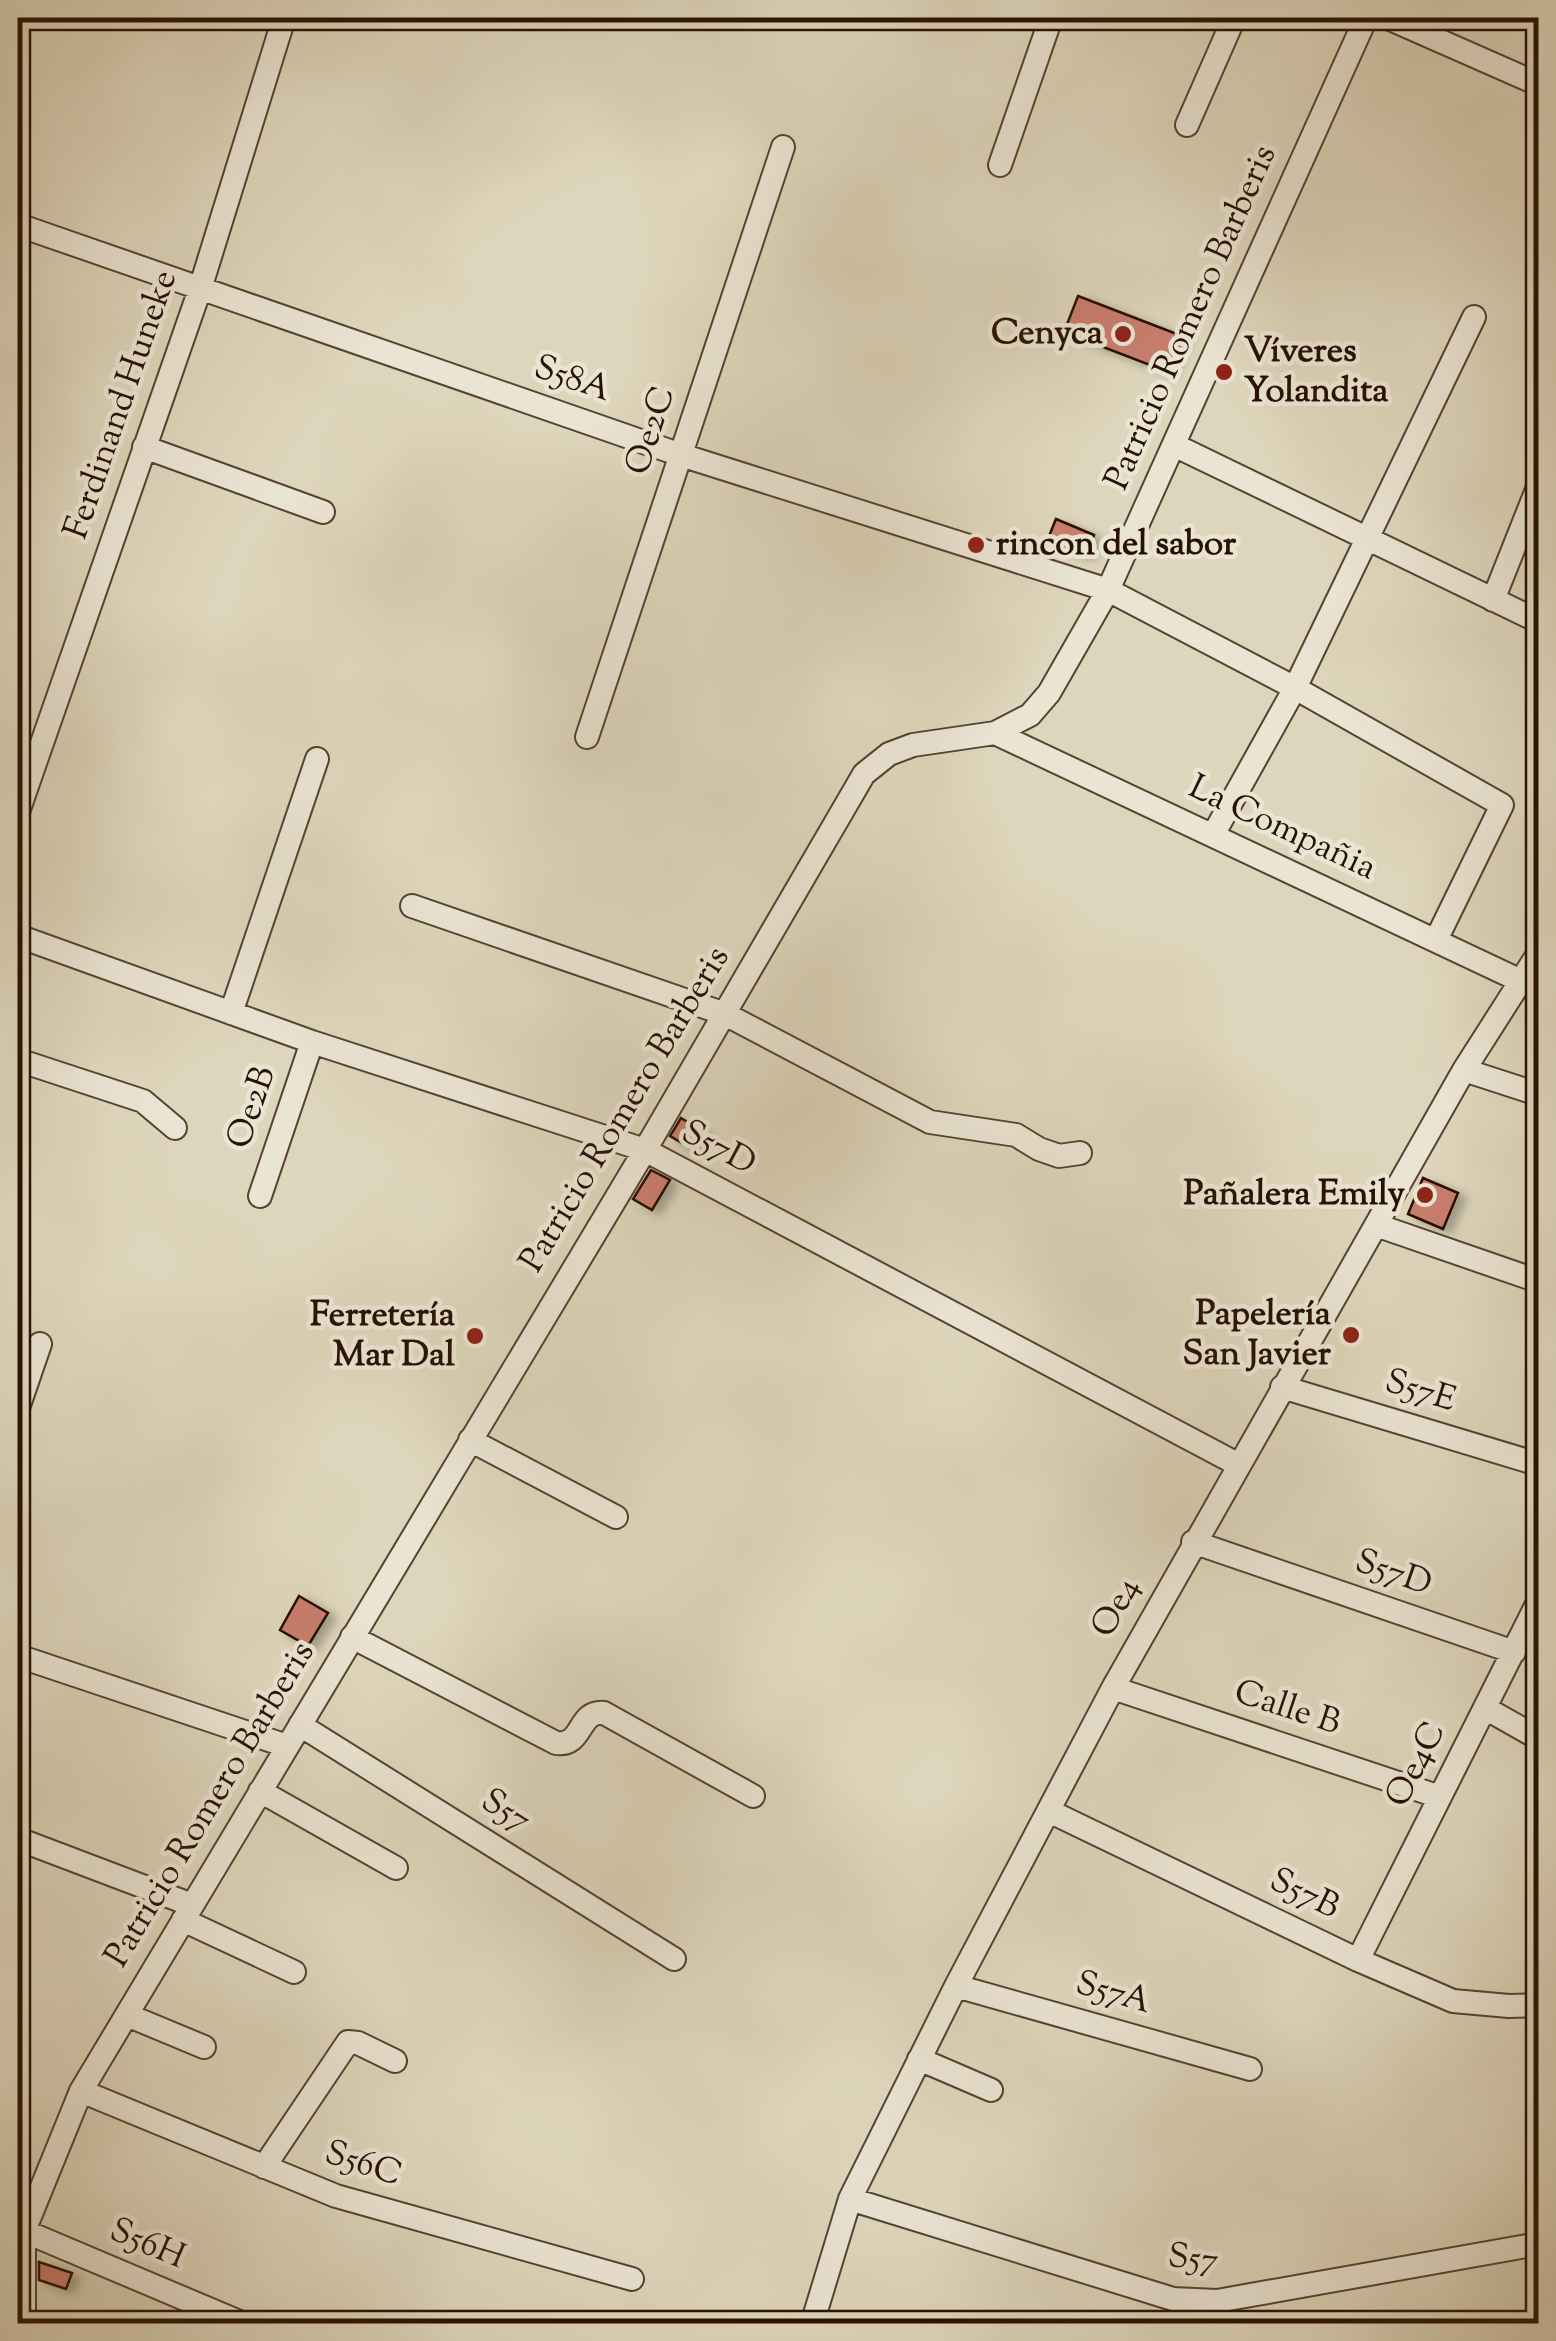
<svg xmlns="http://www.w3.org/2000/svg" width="1556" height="2341" viewBox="0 0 1556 2341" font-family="'Sorts Mill Goudy',serif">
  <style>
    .building { fill: #c87e6d; stroke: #281103; stroke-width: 2.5; filter: url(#shadow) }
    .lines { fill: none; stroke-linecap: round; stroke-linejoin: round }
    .minor-casing { stroke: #564231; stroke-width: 26 }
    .minor { stroke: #eae4d3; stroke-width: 22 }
    .poi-dot { fill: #8f2418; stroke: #eae4d3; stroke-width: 4 }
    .labels { text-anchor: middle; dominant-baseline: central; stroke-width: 9; stroke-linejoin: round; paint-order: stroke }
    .street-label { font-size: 35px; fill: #281103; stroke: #eae4d3 }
    .poi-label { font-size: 35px; font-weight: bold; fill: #281103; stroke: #eae4d3; text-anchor: end }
  </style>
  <defs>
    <filter id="shadow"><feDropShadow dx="8" dy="4.5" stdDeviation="5" flood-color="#0004"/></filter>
  </defs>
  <rect width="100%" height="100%" fill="#ded6bc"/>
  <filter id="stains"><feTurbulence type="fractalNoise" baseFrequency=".002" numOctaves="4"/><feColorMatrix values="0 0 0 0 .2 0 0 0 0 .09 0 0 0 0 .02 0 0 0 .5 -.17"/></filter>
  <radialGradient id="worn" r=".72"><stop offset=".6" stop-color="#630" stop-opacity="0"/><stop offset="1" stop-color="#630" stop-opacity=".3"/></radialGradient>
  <!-- building -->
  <path class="building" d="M1078 296 1182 336 1168 372 1064 332Z
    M1056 519 1094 535 1086 556 1047 541Z
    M681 1118 704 1132 694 1150 670 1136Z
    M651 1170 670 1180 652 1210 633 1199Z
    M1423 1178 1458 1193 1443 1229 1408 1214Z
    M299 1596 328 1613 308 1646 280 1630Z
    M39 2262 72 2273 66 2289 39 2280Z"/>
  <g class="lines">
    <defs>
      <path id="minor" d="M1388 18 1538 84
        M1187 125 1234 18
        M1000 165 1051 18
        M18 225 681 455 1108 590 1295 688 1502 805 1436 940
        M1174 445 1538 621
        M144 447 323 512
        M1493 600 1538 487
        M995 733 1538 989
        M587 737 783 147
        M18 812 200 289 284 18
        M1213 835 1295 688 1474 317
        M412 906 725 1014 930 1122 1016 1135 1039 1149 1059 1156 1080 1153
        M18 936 312 1042 645 1150 1239 1465
        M231 1013 317 759
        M18 1060 143 1101 175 1128
        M1464 1070 1538 1094
        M260 1196 312 1042
        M1376 1225 1538 1281
        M1282 1387 1538 1464
        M18 1408 40 1344
        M470 1440 616 1517
        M1193 1542 1514 1652
        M352 1637 556 1743C584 1747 577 1710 604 1713L753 1796
        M18 1656 287 1746
        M1113 1688 1440 1797
        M1485 1708 1538 1738
        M300 1725 674 1959
        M260 1791 396 1868
        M1049 1811 1358 1960 1453 2001 1509 2006 1538 2005
        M18 1839 192 1905
        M183 1920 294 1972
        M1358 1960 1538 1602
        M956 1986 1250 2069
        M127 2015 204 2047
        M919 2059 991 2090
        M81 2091 336 2196 632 2279
        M264 2167 348 2042 358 2043 395 2061
        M850 2199 1173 2299 1217 2301 1538 2244
        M24 2231 244 2324
        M24 2324V2231L81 2091 645 1150 864 774 889 754 913 745 995 733 1030 715 1049 693 1108 590 1366 18
        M812 2324 850 2199 956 1986 1113 1688 1464 1070 1538 954"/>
    </defs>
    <!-- minor casing -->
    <use href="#minor" class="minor-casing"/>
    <!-- minor -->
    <use href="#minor" class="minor"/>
  </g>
  <!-- markers -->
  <g class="poi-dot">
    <circle cx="1123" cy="334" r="10"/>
    <circle cx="1224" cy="372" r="10"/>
    <circle cx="976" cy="545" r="10"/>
    <circle cx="1425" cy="1195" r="10"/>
    <circle cx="1351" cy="1335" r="10"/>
    <circle cx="475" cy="1336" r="10"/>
  </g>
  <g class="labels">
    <!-- street labels -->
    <g class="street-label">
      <text transform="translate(1192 318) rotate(-66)">Patricio Romero Barberis</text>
      <text transform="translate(572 380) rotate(19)">S58A</text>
      <text transform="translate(122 405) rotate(-71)">Ferdinand Huneke</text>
      <text transform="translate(652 431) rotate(-72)">Oe2C</text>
      <text transform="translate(1282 829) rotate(25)">La Compañia</text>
      <text transform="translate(253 1108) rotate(-71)">Oe2B</text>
      <text transform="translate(626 1110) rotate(-59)">Patricio Romero Barberis</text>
      <text transform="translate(718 1149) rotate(28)">S57D</text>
      <text transform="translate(1420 1392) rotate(17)">S57E</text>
      <text transform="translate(1393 1574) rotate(19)">S57D</text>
      <text transform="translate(1117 1608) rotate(-61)">Oe4</text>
      <text transform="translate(1287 1709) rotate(18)">Calle B</text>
      <text transform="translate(1417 1765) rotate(-63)">Oe4C</text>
      <text transform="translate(211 1805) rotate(-59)">Patricio Romero Barberis</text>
      <text transform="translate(505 1812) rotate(32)">S57</text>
      <text transform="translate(1304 1895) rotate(26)">S57B</text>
      <text transform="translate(1113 1994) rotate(16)">S57A</text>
      <text transform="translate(363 2165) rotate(18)">S56C</text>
      <text transform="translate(147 2245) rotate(23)">S56H</text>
      <text transform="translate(1193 2260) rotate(6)">S57</text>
    </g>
    <!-- poi labels -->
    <g class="poi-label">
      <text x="1103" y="334">Cenyca</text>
      <text x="1244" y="352" text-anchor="start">Víveres<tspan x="1244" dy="40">Yolandita</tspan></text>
      <text x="996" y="545" text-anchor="start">rincon del sabor</text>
      <text x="1405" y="1195">Pañalera Emily</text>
      <text x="1331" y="1315">Papelería<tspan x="1331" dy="40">San Javier</tspan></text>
      <text x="455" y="1316">Ferretería<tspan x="455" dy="40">Mar Dal</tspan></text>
    </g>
  </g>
  <!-- margin -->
  <rect width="1556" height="2341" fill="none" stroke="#ded6bc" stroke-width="60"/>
  <rect x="20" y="20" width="1516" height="2301" fill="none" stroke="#281103" stroke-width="5"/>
  <rect x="30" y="30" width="1496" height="2281" fill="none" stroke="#281103" stroke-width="2.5"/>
  <rect width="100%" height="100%" filter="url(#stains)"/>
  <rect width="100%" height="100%" fill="url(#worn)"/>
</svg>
